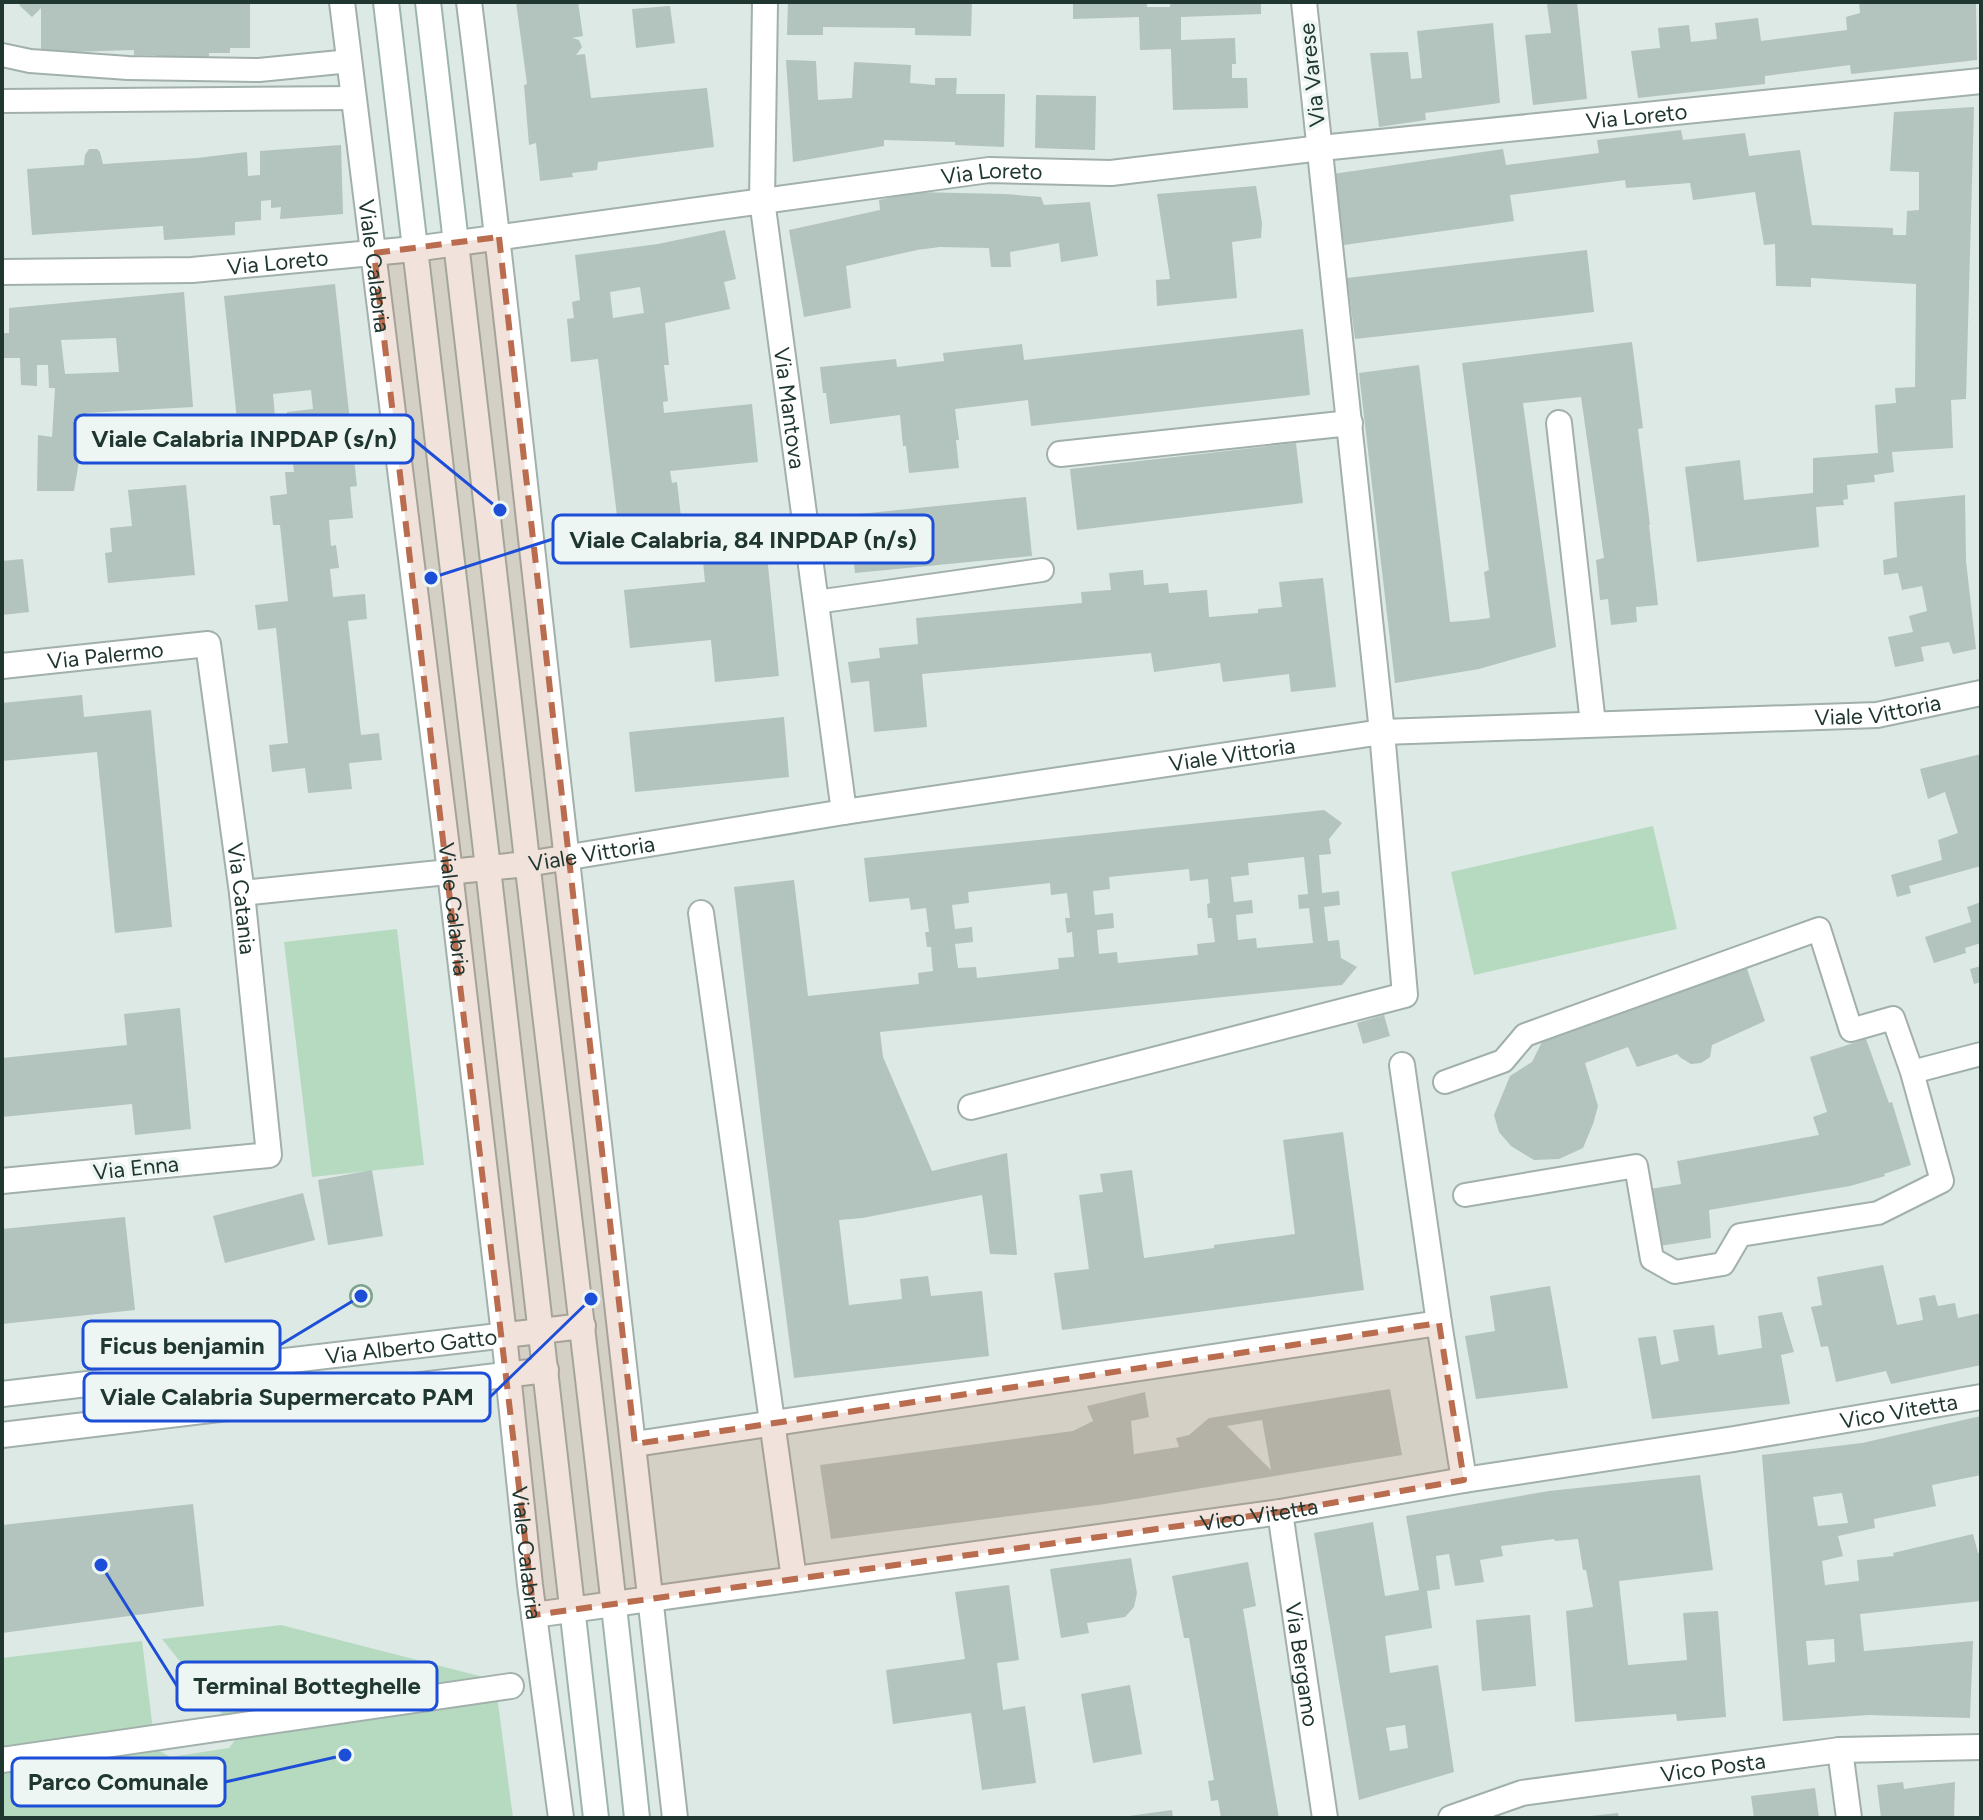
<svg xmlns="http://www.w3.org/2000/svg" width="1983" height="1820" viewBox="0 0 1983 1820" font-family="Figtree,sans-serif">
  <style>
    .green { fill: #b6dac0 }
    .building { fill: #b3c3bd; fill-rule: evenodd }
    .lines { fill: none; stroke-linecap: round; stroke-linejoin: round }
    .service-casing { stroke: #a1b0ab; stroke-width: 26 }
    .pedestrian-casing { stroke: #a1b0ab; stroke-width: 28 }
    .minor-casing { stroke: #a1b0ab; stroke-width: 28 }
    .secondary-casing { stroke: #9db4ac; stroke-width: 28 }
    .service { stroke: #fff; stroke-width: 22 }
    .pedestrian { stroke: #fff; stroke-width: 24 }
    .minor { stroke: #fff; stroke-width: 24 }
    .secondary { stroke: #fff; stroke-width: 24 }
    .tree { fill: #7ca48d }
    .marked { fill: #b96c4e; fill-opacity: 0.2; stroke: #b96c4e; stroke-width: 6; stroke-dasharray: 16 10; stroke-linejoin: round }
    .labels { text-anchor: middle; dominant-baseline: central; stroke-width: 7; stroke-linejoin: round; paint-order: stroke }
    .street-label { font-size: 22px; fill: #203731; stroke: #edf6f2 }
    .leader { fill: none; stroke: #1d4ed8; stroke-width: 3 }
    .callout-dot { fill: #1d4ed8; stroke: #edf6f2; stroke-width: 3 }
    .callout { fill: #edf6f2; stroke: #1d4ed8; stroke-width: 3 }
    .callout-label { font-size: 24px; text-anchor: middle; font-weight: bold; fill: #203731 }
  </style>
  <rect width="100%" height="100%" fill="#dde9e4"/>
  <!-- green -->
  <path class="green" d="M1653 826 1677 929 1474 975 1451 872Z
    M397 929 424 1165 312 1177 284 942Z
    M281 1625 495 1680 226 1719 162 1639Z
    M142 1641 153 1730 2 1752V1658Z
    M497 1695 513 1818H2V1765L150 1745 170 1757 229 1748 244 1728Z"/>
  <!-- building -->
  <path class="building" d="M22 2H250V48H230V53H209V63L157 64 156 55H134V50L41 53V8L32 17 19 5Z
    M516 2H578L583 36 572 38 579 40 582 47 576 55 585 54 591 98 707 88 714 147 598 162 597 170 572 173 573 177 540 181 536 143 529 145 524 85 527 84Z
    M788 2H972L971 36 915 35V28L823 27V35H787Z
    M1073 2H1147V7H1170V2H1261V14L1181 17V40L1235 38 1236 64H1232V78H1247L1248 108 1173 110 1171 49 1140 50 1139 17 1073 19Z
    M1577 2 1587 99 1533 105 1525 35 1551 33 1547 4Z
    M1859 2H1976L1977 60 1851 74 1850 65 1765 76V84L1638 98 1631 51 1660 48 1658 28 1689 25 1691 42 1717 39 1715 23 1758 18 1761 41 1847 30 1846 17 1860 13Z
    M670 6 675 43 636 48 632 9Z
    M1493 23 1500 103 1425 113 1426 120 1379 127 1370 53 1408 52 1411 79 1422 78 1417 31Z
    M786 60 816 61 818 100 852 98 854 62 911 65 910 83 935 85V78H957L956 94H1005L1004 147 955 145V142L884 140V146L793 162Z
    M1036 95 1096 96 1095 150 1035 148Z
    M1974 107 1966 399 1951 400 1953 448 1892 452 1894 472 1874 475 1875 482 1847 485 1848 499 1843 500 1844 505 1816 507 1819 547 1697 562 1685 467 1740 460 1744 500 1813 493V458L1878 453 1875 405 1896 403 1895 388 1915 387 1916 284 1811 278V287L1776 286 1775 244 1764 245 1755 192 1693 200 1690 183 1626 188 1625 180 1510 195 1514 221 1344 245 1333 174 1503 149 1506 165 1599 153 1597 140 1681 130 1683 140 1745 133 1749 156 1800 150 1812 225 1893 228V235H1906L1907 211 1919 210V172L1890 171 1894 112Z
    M341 145 343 214 280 219 281 207 271 208V200L261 201V220L235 222V235L164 240 163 226 32 235 27 169 84 165 85 155 89 149H97L100 152 103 164 197 158 247 152 248 176 260 175V151Z
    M1256 186 1262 223 1261 238 1232 242 1237 298 1157 306 1156 280 1170 279 1157 194Z
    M915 192 1005 194 1041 197 1044 205 1090 202 1098 256 1061 262 1059 243 1010 252 1011 267H991L989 248 940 247 917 250 846 266 851 308 804 317 789 230 880 210 879 200Z
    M725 230 736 279 724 282 730 309 665 323 669 365H664L668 401 663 402 664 413 752 404 758 462 670 471 672 483 677 482 681 517 618 524 598 359 571 362 567 319 574 318 572 302 580 300 575 255 658 244ZM640 287 644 313 613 318 610 292Z
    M1587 250 1594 312 1355 339 1347 278Z
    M335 284 357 486 350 487 353 518 329 520 331 546 336 545 339 568 330 569 333 597 365 594 367 619 348 621 361 735 379 733 382 760 349 763 352 789 308 793 305 768 272 772 269 745 288 743 276 628 258 630 255 605 288 601 280 525H273L270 496 287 494 285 472H294L287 412 313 409 311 390 273 394 275 416 237 420 224 296Z
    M184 292 193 407 87 413 74 491H37L38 435 52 437 55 388H49L48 365H37V386L21 385 20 358H2V333H9V308ZM116 338 119 372 65 374 61 340Z
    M1303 329 1310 395 1031 426 1028 400 955 409 959 440H956L959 468 909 473 906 446H903L900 415 830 424 826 393H823L820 367 896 359 897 367 944 361 943 353 1022 344 1024 360Z
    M1632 342 1643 428 1638 429 1650 525H1649L1658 605 1636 607 1637 622 1611 625 1608 599 1600 600 1596 560 1604 558 1581 397 1523 403 1556 647 1479 669 1395 683 1359 373 1419 365 1450 622 1475 620 1490 618 1484 572 1489 570 1462 363Z
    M1296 443 1303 503 1077 530 1070 469Z
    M186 485 195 575 108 583 105 553 112 552 110 528 132 526 128 490Z
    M1965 495 1966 561 1976 649 1953 654 1949 642 1921 647 1924 661 1895 667 1888 637 1913 632 1909 616 1927 611 1922 586 1902 590 1898 573 1884 575 1883 560 1897 557 1894 502Z
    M1026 497 1032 556 855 573 849 515Z
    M764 525 779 676 715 682 711 640 630 648 624 590 705 582 700 531Z
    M23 559 29 612 2 615V561Z
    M1143 570 1144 585 1168 583 1169 593 1207 590 1209 617 1258 613V609L1282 607 1279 582 1323 578 1336 687 1291 692 1289 674 1223 682 1220 663 1154 672 1151 653 922 674 927 727 874 732 869 681 851 683 848 662 880 658 879 648 918 644 916 618 1082 603 1081 592 1111 590 1109 573Z
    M82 695 84 717 151 710 172 927 115 933 97 752 2 761V703Z
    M784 717 789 777 635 792 629 732Z
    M1981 754V866L1909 886 1911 893 1897 897 1891 875 1942 860 1938 840 1958 833 1945 792 1928 799 1920 769Z
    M1324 810 1342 823 1329 839 1331 854 1319 855 1322 893 1339 891 1340 905 1324 907 1328 941 1339 940 1341 958 1357 967 1342 985 880 1032 883 1057 932 1171 1007 1153 1017 1255 990 1254 982 1195 862 1218 839 1220 849 1305 902 1299 900 1279 928 1276 931 1296 982 1291 989 1356 794 1378 763 1136 734 887 794 880 808 996 919 984 918 973 933 971 931 947H927L925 932H929L926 908 911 910 909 898 869 902 864 858ZM1304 857 1308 894 1298 895 1299 909 1309 908 1313 943 1257 948 1256 938 1238 940 1236 915 1253 913 1252 900 1234 902 1231 877 1249 875 1248 863ZM1189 869 1190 881 1208 879 1210 903 1207 904 1208 918H1212L1215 942 1197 944 1198 955 1118 963 1117 952 1099 954 1097 930 1114 928 1113 913 1095 915 1093 891 1110 889 1109 877ZM1050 883 1051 895 1067 893 1070 918H1065L1067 933 1072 932 1074 957 1058 958 1059 969 977 978 976 967 958 968 955 944 973 942 972 927 955 929 952 905 969 903 968 892Z
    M1981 902V943L1965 948 1966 953 1934 963 1925 937 1971 922 1967 907Z
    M1746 966 1765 1021 1712 1045 1710 1057 1701 1063 1691 1064 1681 1058 1677 1054 1637 1067 1628 1047 1585 1063 1598 1106 1593 1124 1583 1148 1559 1159 1534 1160 1511 1146 1499 1132 1494 1115 1510 1076 1532 1062 1544 1038Z
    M1981 966V982L1974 984 1970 969Z
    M180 1008 191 1129 135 1135 132 1104 2 1117V1058L127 1045 124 1014Z
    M1384 1015 1390 1036 1363 1044 1357 1023Z
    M1866 1039 1889 1103 1892 1102 1911 1165 1884 1174 1885 1176 1850 1186 1709 1210 1711 1238 1659 1246 1650 1189 1681 1184 1677 1161 1819 1135 1813 1117 1827 1112 1810 1057Z
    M1343 1132 1364 1290 1062 1330 1054 1273 1089 1269 1079 1195 1103 1192 1100 1174 1132 1170 1144 1258 1214 1248V1245L1295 1234 1283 1140Z
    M372 1170 383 1236 328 1245 318 1180Z
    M303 1193 315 1240 225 1263 213 1216Z
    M125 1217 135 1310 2 1324V1229Z
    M1883 1265 1897 1325 1923 1320 1919 1298 1935 1295 1938 1306 1955 1303 1958 1318 1981 1313V1365L1891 1384 1886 1371 1836 1382 1828 1346 1821 1347 1811 1307 1822 1305 1817 1277Z
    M1550 1286 1568 1388 1476 1399 1465 1336 1495 1331 1490 1296Z
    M1782 1312 1794 1352 1781 1355 1790 1404 1652 1419 1638 1338 1656 1336 1661 1365 1679 1361 1673 1330 1714 1325 1718 1355 1762 1348 1758 1316Z
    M1390 1389 1402 1455 1105 1504 831 1539 820 1465 1073 1431 1093 1421 1087 1406 1145 1392 1149 1417 1131 1421 1134 1454 1179 1447 1176 1438 1189 1435 1209 1418ZM1262 1420 1271 1470 1227 1426Z
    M1981 1416V1475L1932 1485 1936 1506 1874 1519 1875 1528 1838 1536 1843 1556 1822 1561 1825 1585 1859 1581 1857 1560 1894 1556 1893 1553 1973 1534 1978 1553 1981 1552V1601L1860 1614 1864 1651 1973 1641 1970 1718 1869 1715 1783 1721 1762 1455 1862 1443ZM1842 1493 1848 1523 1818 1526 1813 1497ZM1834 1639 1835 1662 1808 1665 1806 1641Z
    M1700 1475 1713 1570 1619 1581 1628 1665 1687 1660 1683 1613 1718 1611 1726 1717 1677 1721 1676 1714 1575 1722 1566 1611 1593 1607 1586 1570H1583L1578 1539 1555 1541 1554 1539 1501 1546 1503 1556 1480 1560 1484 1582 1455 1586 1449 1554 1436 1556 1440 1589 1427 1591 1432 1628 1385 1636 1390 1673 1438 1665 1454 1772 1359 1800 1314 1533 1373 1522 1385 1596 1419 1590 1406 1516 1549 1491ZM1405 1725 1408 1748 1390 1751 1386 1728Z
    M193 1504 204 1606 2 1633V1525Z
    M1131 1558 1137 1593 1134 1607 1125 1617 1087 1623 1089 1633 1061 1638 1050 1569Z
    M1248 1562 1256 1606 1243 1609 1279 1818H1221L1218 1800 1211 1801 1208 1781 1214 1780 1189 1638H1184L1172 1576Z
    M1009 1585 1019 1660 997 1663 1003 1710 1025 1706 1036 1783 982 1790 971 1713 893 1724 886 1670 965 1659 955 1592Z
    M1530 1615 1536 1686 1482 1691 1476 1620Z
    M1130 1685 1142 1754 1093 1763 1081 1694Z
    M1903 1782 1904 1789 1955 1782 1954 1818H1881L1877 1785Z
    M1815 1788 1819 1818H1754L1751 1796Z
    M1172 1810 1173 1818H1129V1816Z
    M1618 1813 1619 1818H1591V1816Z"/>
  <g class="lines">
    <defs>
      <path id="service" d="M2 55 30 61 128 68 259 70 350 61
        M2 101 354 98
        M816 602 1042 570
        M1912 1072 1981 1054
        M1445 1082 1503 1061 1525 1035 1819 929 1851 1030 1893 1018 1912 1072 1942 1181 1878 1213 1740 1235 1723 1264 1675 1272 1652 1259 1636 1166 1465 1195"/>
      <path id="pedestrian" d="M2 1760 511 1686"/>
      <g id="minor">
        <path id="s1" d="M342 2 450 872 504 1335 530 1585 561 1818"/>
        <path d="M469 2C505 288 534 574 567 860 603 1179 641 1498 675 1818"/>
        <path id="s2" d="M765 2 762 200 844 812"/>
        <path id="s3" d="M2 272 192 270 414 249 989 170 1111 173 1321 148 1981 81"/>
        <path d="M1559 423 1593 724"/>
        <path d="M1060 454 1350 423"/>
        <path id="s4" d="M2 666 208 644 242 893 269 1155 2 1181"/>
        <path id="s5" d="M242 893 527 864 844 812 1382 732 1877 715 1981 693"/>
        <path d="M701 913 794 1579"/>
        <path d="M1402 1065 1439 1323 1464 1480"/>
        <path d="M971 1107 1405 995 1382 732 1304 2"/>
        <path id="s6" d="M2 1394 583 1326"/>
        <path d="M2 1435 546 1370"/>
        <path d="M635 1444 1439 1323"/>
        <path id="s7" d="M1280 1512 1325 1818"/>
        <path id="s8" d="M534 1615 1280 1512 1464 1480 1734 1439 1981 1397"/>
        <path d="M1840 1750 1849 1818"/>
        <path id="s9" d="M1451 1818 1522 1793 1840 1750 1981 1747"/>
      </g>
      <path id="secondary" d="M386 2 488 868 596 1818
        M428 2C464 291 494 580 528 869 565 1185 604 1501 637 1818"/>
    </defs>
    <!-- service casing -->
    <use href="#service" class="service-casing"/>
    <!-- pedestrian casing -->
    <use href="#pedestrian" class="pedestrian-casing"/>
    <!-- minor casing -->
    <use href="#minor" class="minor-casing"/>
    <!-- secondary casing -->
    <use href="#secondary" class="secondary-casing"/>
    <!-- service -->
    <use href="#service" class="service"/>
    <!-- pedestrian -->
    <use href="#pedestrian" class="pedestrian"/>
    <!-- minor -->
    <use href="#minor" class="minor"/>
    <!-- secondary -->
    <use href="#secondary" class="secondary"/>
  </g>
  <!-- trees -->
  <circle class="tree" cx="361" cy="1296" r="12"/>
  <!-- marked area -->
  <path class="marked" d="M499 237 635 1444 1439 1323 1464 1480 1280 1512 534 1615 374 253Z"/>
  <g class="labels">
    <!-- street labels -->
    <g class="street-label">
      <text transform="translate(1312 75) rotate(-96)">Via Varese</text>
      <text stroke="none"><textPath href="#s3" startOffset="1644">Via Loreto</textPath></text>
      <text stroke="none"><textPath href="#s3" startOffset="996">Via Loreto</textPath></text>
      <text stroke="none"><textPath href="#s3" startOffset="276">Via Loreto</textPath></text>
      <text stroke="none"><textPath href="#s1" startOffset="266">Viale Calabria</textPath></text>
      <text stroke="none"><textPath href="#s2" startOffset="408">Via Mantova</textPath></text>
      <text stroke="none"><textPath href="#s4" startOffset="104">Via Palermo</textPath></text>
      <text stroke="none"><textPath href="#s5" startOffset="1648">Viale Vittoria</textPath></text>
      <text stroke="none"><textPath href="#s5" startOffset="1000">Viale Vittoria</textPath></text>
      <text stroke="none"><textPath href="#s5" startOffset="352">Viale Vittoria</textPath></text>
      <text stroke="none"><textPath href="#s4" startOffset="464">Via Catania</textPath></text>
      <text stroke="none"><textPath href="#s1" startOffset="914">Viale Calabria</textPath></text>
      <text transform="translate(136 1168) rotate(-6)">Via Enna</text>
      <text stroke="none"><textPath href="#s6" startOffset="412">Via Alberto Gatto</textPath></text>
      <text stroke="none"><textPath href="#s8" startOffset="1380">Vico Vitetta</textPath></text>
      <text stroke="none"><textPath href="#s8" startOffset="732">Vico Vitetta</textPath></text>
      <text stroke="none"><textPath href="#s1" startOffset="1562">Viale Calabria</textPath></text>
      <text stroke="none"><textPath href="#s7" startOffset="154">Via Bergamo</textPath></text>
      <text stroke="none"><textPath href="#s9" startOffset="268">Vico Posta</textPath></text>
    </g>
  </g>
  <!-- callouts -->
  <path class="leader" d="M500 510L413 439M431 578L553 539M361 1296L280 1345M591 1299L490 1397M101 1565L177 1686M345 1755L225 1782"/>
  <g class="callout-dot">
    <circle cx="500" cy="510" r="8"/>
    <circle cx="431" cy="578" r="8"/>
    <circle cx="361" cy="1296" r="8"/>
    <circle cx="591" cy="1299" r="8"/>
    <circle cx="101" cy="1565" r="8"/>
    <circle cx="345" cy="1755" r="8"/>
  </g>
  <g class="callout">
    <rect x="75" y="415" width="338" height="48" rx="8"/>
    <rect x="553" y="515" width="380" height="48" rx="8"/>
    <rect x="83" y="1321" width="197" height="48" rx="8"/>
    <rect x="84" y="1373" width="406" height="48" rx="8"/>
    <rect x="177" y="1662" width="260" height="48" rx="8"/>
    <rect x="12" y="1758" width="213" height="48" rx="8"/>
  </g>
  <g class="callout-label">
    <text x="244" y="447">Viale Calabria INPDAP (s/n)</text>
    <text x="743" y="548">Viale Calabria, 84 INPDAP (n/s)</text>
    <text x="182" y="1354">Ficus benjamin</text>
    <text x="287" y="1405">Viale Calabria Supermercato PAM</text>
    <text x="307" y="1694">Terminal Botteghelle</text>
    <text x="118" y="1790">Parco Comunale</text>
  </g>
  <!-- border -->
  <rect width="1983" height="1820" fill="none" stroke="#203731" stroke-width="8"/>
</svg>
